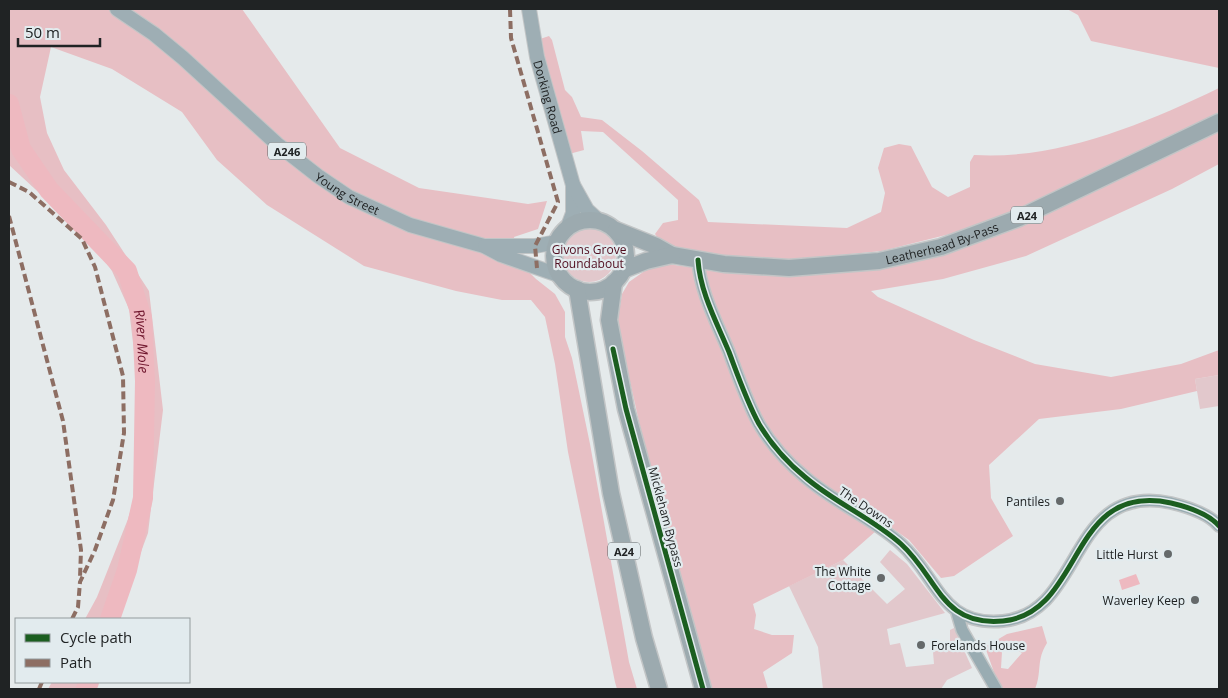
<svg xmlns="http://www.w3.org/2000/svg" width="1228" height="698" viewBox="0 0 1228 698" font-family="'Open Sans',sans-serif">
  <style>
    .green { fill: #e2c8cc }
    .forest { fill: #e7bfc4; fill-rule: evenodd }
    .water { fill: #eeb9c0 }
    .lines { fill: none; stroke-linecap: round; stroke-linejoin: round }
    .river { stroke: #eeb9c0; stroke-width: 20 }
    .minor-casing { stroke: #c2c5c6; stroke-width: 14 }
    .major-casing { stroke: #c2c5c6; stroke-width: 16 }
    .highway-casing { stroke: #c2c5c6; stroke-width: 19 }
    .minor { stroke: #99acb2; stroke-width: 11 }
    .major { stroke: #9eaeb4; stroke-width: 14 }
    .highway { stroke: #9caaaf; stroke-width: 16 }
    .quiet { stroke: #8d6e63; stroke-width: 4; stroke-dasharray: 8 4; stroke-linecap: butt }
    .cycleway-casing { stroke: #e2ebee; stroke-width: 8 }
    .cycleway { stroke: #1b5e20; stroke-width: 5 }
    .poi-dot { fill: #65696a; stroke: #e2ebee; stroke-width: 2 }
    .labels { text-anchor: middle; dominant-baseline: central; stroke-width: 4.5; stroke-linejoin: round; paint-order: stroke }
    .shield { fill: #e2ebee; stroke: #5a5f61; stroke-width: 1 }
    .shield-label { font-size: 11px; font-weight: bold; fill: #202324 }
    .street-label { font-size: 12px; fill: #202324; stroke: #e2ebee }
    .park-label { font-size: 12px; fill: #500c1e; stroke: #e2ebee }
    .poi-label { font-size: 12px; fill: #202324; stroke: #e2ebee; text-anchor: end }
    .water-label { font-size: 14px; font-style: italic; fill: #6f162d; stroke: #e2ebee }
  </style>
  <rect width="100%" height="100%" fill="#e5eaeb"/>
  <!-- green -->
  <path class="green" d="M562 255a27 27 0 1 1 54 0a27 27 0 1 1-54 0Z
    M1219 375V406L1200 409 1195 379Z
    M890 550 907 564 945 613 887 629 890 645 900 643 906 667 934 664 933 652 950 647V630L954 628 972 668 947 680 941 689H823L818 647 789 586 843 560 887 604 905 589 880 562Z"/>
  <!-- forest -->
  <path class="forest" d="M9 9H242L340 148 419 188 528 204 547 201 538 229 514 237 520 263 536 279 555 294 565 312V337L572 358 590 444 629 662 637 689H617L615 682 568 452 555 364 545 317 531 300H502L456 291 364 266 267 205 217 160 182 112 112 69 51 47 40 97 47 133 64 170 106 225 149 291 163 410 148 533 116 619H85L97 597 128 519 138 486 140 402 129 309 112 271 87 237 9 165Z
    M1067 9H1219V68L1091 41 1078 15Z
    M549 36 552 40 565 90 572 97 581 117 602 120 642 151 699 200 708 222 847 228 881 212 885 193 878 168 884 148 899 144 911 146 932 187 948 197 970 187V162L974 155C1059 160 1144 124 1219 88V113L1019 209 950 234 882 251 798 259 734 260 689 254 660 241 655 234 663 223 678 220V200L603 132 581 131 584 150 569 154 540 39Z
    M1219 131V164L1172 189 1026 256 943 279 871 291 878 297 974 340 1035 364 1111 377 1181 364 1219 350V375L1195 379 1197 391 1121 409 1039 419 989 465 991 498 1013 536 954 576 941 578 909 540 885 523 843 560 753 604 756 615 754 629 772 635H794L792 653 763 672 768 689H710L654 488 617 324 622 294 629 282 646 270 667 264 741 274H799L851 270 1071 202Z
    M1042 626 1047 643C1036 660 1042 673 1035 689H1003L995 675 985 647 1007 634ZM1012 647 1022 653 1008 669 1001 668 1002 652Z
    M52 682H94L91 689H48Z"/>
  <!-- water -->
  <path class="water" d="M1136 574 1140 584 1122 590 1119 580Z"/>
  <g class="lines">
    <!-- river -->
    <g class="river">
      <path id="s1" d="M9 104 21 149 49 190 127 271 142 318 145 381 143 498 127 570 110 619"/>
      <path d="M86 689 89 682"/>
    </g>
    <defs>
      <path id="minor" d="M698 260C700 292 717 323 729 352 738 376 747 402 759 424 771 444 788 463 805 477 835 503 872 518 901 544 938 577 941 627 1003 621 1085 613 1067 481 1171 503 1188 507 1208 513 1219 526
        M957 613 962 630 996 689"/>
      <g id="major">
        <path id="s2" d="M117 9 154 34 183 58 277 144 318 176 349 197 410 225 484 246 501 255 561 276"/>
        <path id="s3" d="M529 9 537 57 573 185V213L567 229"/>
        <path d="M573 185 587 210 599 221"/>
        <path d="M485 246H535L557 242"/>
      </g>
      <g id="highway">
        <circle cx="590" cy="256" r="36"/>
        <path id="s4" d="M616 230 656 246 672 255 724 264 789 268 879 261 941 247 1019 218 1219 122"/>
        <path d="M623 270 646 261 672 255"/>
        <path d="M614 282 609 320 626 409 703 689"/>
        <path d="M577 289 611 493 644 638 659 689"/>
      </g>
    </defs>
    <!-- minor casing -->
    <use href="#minor" class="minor-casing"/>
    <!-- major casing -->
    <use href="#major" class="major-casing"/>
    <!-- highway casing -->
    <use href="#highway" class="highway-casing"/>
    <!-- minor -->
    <use href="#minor" class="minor"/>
    <!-- major -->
    <use href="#major" class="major"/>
    <!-- highway -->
    <use href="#highway" class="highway"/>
    <!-- quiet -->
    <path class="quiet" d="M510 9 511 38 558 202 535 246 537 268
      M9 182 29 192 82 239 95 267 123 376 124 433 113 500 95 550 80 582 78 607 72 619
      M9 216 63 421 81 550 80 578
      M39 689 42 682"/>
    <defs>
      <path id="cycleway" d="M698 260C700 292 717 323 729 352 738 376 747 402 759 424 771 444 788 463 805 477 835 503 872 518 901 544 938 577 941 627 1003 621 1085 613 1067 481 1171 503 1188 507 1208 513 1219 526
        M613 349 626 409 703 689"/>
    </defs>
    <!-- cycleway casing -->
    <use href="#cycleway" class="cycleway-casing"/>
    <!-- cycleway -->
    <use href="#cycleway" class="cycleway"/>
  </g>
  <!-- markers -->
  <g class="poi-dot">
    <circle cx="1060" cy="501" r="5"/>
    <circle cx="1168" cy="554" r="5"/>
    <circle cx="881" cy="578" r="5"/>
    <circle cx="1195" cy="600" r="5"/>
    <circle cx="921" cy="645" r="5"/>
  </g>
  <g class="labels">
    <!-- shield labels -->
    <g class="shield">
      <rect x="268" y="142.5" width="38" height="17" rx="4"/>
      <rect x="1011" y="206.5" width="32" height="17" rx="4"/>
      <rect x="608" y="542.5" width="32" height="17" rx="4"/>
    </g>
    <g class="shield-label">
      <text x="287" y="151">A246</text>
      <text x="1027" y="215">A24</text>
      <text x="624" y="551">A24</text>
    </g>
    <!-- street labels -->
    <g class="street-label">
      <text stroke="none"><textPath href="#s3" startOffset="90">Dorking Road</textPath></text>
      <text stroke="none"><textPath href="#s2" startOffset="296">Young Street</textPath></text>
      <text stroke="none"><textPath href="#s4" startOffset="335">Leatherhead By-Pass</textPath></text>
      <text transform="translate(866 507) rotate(34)">The Downs</text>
      <text transform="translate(666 517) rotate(75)">Mickleham Bypass</text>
    </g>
    <!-- park labels -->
    <g class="park-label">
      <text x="589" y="249">Givons Grove<tspan x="589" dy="14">Roundabout</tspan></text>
    </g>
    <!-- poi labels -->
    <g class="poi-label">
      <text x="1050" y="501">Pantiles</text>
      <text x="1158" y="554">Little Hurst</text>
      <text x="871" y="571">The White<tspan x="871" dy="14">Cottage</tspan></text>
      <text x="1185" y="600">Waverley Keep</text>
      <text x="931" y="645" text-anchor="start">Forelands House</text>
    </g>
    <!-- water labels -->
    <g class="water-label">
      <text stroke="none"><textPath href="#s1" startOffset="281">River Mole</textPath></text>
    </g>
  </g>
  <!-- border -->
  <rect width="1228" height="698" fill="none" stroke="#202324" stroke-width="20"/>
  <!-- legend -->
  <rect x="15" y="618" width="175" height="65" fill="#e2ebee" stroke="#949b9d"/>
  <rect x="25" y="634" width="25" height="8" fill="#1b5e20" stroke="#949b9d"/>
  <text x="60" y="643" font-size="15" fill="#202324">Cycle path</text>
  <rect x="25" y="659" width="25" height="8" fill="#8d6e63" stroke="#949b9d"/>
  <text x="60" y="668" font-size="15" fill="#202324">Path</text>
  <!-- scale -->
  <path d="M18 38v8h82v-8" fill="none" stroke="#202324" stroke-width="2.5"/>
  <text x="25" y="38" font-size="15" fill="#202324" stroke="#e2ebee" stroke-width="4" paint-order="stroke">50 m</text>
</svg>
